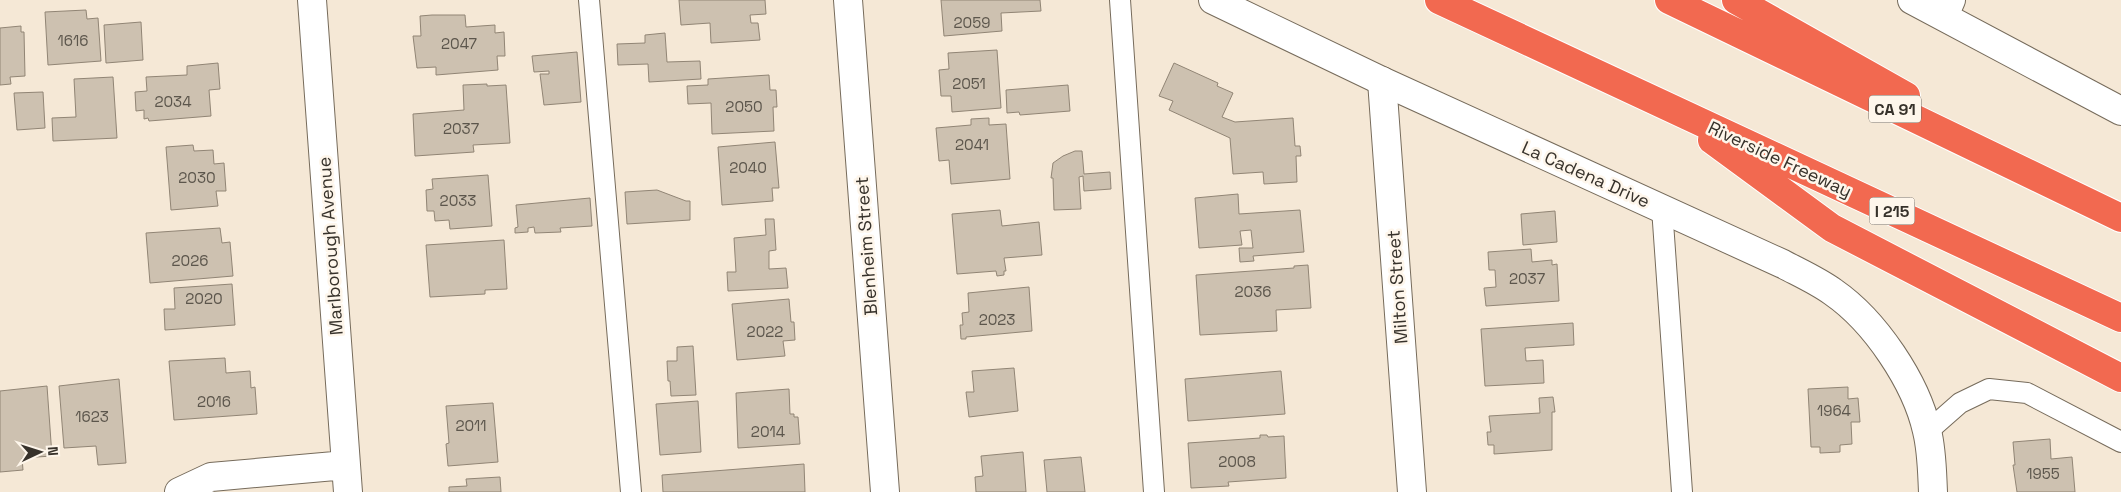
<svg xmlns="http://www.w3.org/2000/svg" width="2121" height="492" viewBox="0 0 2121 492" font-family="'Space Grotesk',sans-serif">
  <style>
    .building { fill: #cdc1b0; stroke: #918575 }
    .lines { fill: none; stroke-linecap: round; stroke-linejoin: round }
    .service-casing { stroke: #766b5b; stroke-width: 22 }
    .minor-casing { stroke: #766b5b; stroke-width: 30 }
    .tertiary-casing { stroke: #766b5b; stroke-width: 30 }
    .secondary-casing { stroke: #766b5b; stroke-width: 30 }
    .motorway-casing { stroke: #fff; stroke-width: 30 }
    .service { stroke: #fff; stroke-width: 20 }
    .minor { stroke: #fff; stroke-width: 28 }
    .tertiary { stroke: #fff; stroke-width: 28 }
    .secondary { stroke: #fff; stroke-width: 28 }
    .motorway { stroke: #f26950; stroke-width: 28 }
    .labels { text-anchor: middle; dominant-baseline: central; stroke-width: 5; stroke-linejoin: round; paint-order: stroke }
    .number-label { font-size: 15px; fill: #5c564c }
    .shield { fill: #fef6eb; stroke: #736d65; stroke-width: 1 }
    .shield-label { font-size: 16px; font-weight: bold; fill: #37322b }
    .street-label { font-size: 18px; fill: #37322b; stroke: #fef6eb }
  </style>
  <rect width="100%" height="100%" fill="#f5e8d6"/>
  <!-- building -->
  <path class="building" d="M679 0H765L766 14 750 15 751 23H758L760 40 711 43 710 23 681 25Z
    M941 0H1040L1041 11 1001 13 1002 31 944 36Z
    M86 10 87 19 98 18 101 61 48 65 45 12Z
    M432 15H465L466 27 495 25V33L504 32 505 56H497L498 70 436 75V67L417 68 413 36H421L420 16Z
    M141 22 143 60 106 63 104 25Z
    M21 26V32H24L25 76 10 77 11 84 0 85V28Z
    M665 33 667 62 700 61 701 79 649 82 648 64 618 65 617 44 645 43V35Z
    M997 50 1001 108 952 112 951 96H941L939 70 949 69 948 53Z
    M577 52 581 102 544 105 540 74H549V71L534 72 532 56Z
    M218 63 220 89 209 90 211 116 149 121 148 118 144 119V110L136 111 135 92 147 91 146 77 187 75V66Z
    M1174 63 1218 83 1217 86 1233 93 1222 117 1235 122 1293 118 1295 146H1300L1301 156H1296L1297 182 1264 184 1263 172 1233 174 1230 138 1169 110 1173 101 1159 96Z
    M769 75 770 90H776L777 107H773L774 131 712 134 711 103 688 104 687 86 708 85V79Z
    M113 77 117 138 53 141 52 118 76 117 74 79Z
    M487 84V86L506 85 510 143 473 145 474 152 415 156 413 114 464 110 463 85Z
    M1068 85 1070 111 1020 115 1019 112 1007 113 1006 90Z
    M43 92 45 128 17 130 14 93Z
    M989 118V125L1006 124 1010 179 951 184 949 160 939 161 936 128 971 125V119Z
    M775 142 779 188H772L773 201 722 205 718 147Z
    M193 145 194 151 213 150 214 164 224 163 226 191H216L218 206 171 210 166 147Z
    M1075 151H1082L1084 174 1110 172 1111 189 1084 191 1083 176 1079 177 1081 209 1054 210 1053 178H1051L1053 163 1063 156Z
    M488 175 492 226 450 229 449 220 435 221 434 211H427L426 190 433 189 432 179Z
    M657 190 686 201H690V220L627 224 625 192Z
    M1238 194 1239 214 1300 210 1304 252 1253 256 1254 261 1240 262 1239 248H1253L1251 230 1240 231 1242 245 1199 248 1195 198Z
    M590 198 592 226 560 228 561 232 535 233 534 227 528 228V232L515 233V228L518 227 516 205Z
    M1000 210 1002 226 1039 222 1042 255 1004 258 1006 271H1004V275L997 276 996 271 957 274 952 214Z
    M1555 211 1557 242 1523 245 1521 214Z
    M765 219H774L776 250 769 251V269L786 268 788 288 728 291 727 272H736L734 238 766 235Z
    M220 228 222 243 230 242 233 276 150 283 146 233Z
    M504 240 507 289 485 290V294L430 297 426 245Z
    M1531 249 1532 262 1552 260V265L1557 264 1559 301 1486 306 1484 288 1496 287 1495 270H1489L1488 252Z
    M1308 265 1311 308 1276 310 1277 331 1200 335 1196 275 1294 268V266Z
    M232 284 235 325 165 330 164 309H175L174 288Z
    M1029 287 1032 331 966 337V339H961L960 325H963L962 313 969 312 968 293Z
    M789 299 791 322H794L795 340 783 341 785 356 737 360 732 304Z
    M1573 323 1574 345 1525 348 1526 361 1543 360 1544 383 1485 386 1481 329Z
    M693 346 696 395 671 396 670 381H668L667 361H677V347Z
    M225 358 226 373 250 371 251 388 255 387 257 414 174 420 169 361Z
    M1014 368 1018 411 969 417 966 392H974L972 371Z
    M1281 371 1285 414 1188 421 1185 379Z
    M119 379 126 463 98 465 96 446 64 448 59 386Z
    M47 386 52 456 22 458 23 470 0 472V391Z
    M1848 387V399L1858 398 1860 422H1851L1852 444 1840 445V452L1820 453V447H1811L1808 389Z
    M789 389 790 414H794V417H798L800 444 738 448 736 393Z
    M1553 397 1555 412H1552V450L1494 454V445H1488L1487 432H1491L1489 416 1540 413 1539 398Z
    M698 401 701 452 660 455 656 404Z
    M493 403 498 462 448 466 446 444 449 443 446 406Z
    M1260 435H1267L1268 437 1284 436 1286 478 1228 482 1229 486 1191 488 1188 443 1260 438Z
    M2050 439 2051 459 2072 457 2075 492H2017L2013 465H2015L2013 442Z
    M1023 452 1026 492H976L975 477 983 476 981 456Z
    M1081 457 1085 492H1047L1044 460Z
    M804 464 805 492H663L662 475Z
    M500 477 501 492H449V487L467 486 466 479Z"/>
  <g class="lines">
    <defs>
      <path id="service" d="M589 0 631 492
        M1120 0 1154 492
        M1662 208 1682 492
        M1927 432 1960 403 1989 389 2027 393 2121 442"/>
      <path id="minor" d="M312 0 348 492
        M848 0 885 492
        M1944 16 1951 0
        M1382 81 1412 492
        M179 492 211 477 346 465"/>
      <path id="tertiary" d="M1213 0 1382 81 1783 264C1800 273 1818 281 1833 292 1875 321 1916 382 1927 431 1932 451 1932 472 1933 492"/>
      <path id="secondary" d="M1912 0 2121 111"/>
      <path id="motorway" d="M1439 0 2121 318
        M1669 0 2121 218
        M1736 0 1906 96
        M1712 140 1832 228 2121 378"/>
    </defs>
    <!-- service casing -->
    <use href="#service" class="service-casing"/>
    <!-- minor casing -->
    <use href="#minor" class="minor-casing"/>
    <!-- tertiary casing -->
    <use href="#tertiary" class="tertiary-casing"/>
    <!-- secondary casing -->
    <use href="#secondary" class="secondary-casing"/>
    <!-- motorway casing -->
    <use href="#motorway" class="motorway-casing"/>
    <!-- service -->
    <use href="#service" class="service"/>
    <!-- minor -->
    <use href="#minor" class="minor"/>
    <!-- tertiary -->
    <use href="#tertiary" class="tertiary"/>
    <!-- secondary -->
    <use href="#secondary" class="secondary"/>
    <!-- motorway -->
    <use href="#motorway" class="motorway"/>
  </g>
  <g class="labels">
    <!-- number labels -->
    <g class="number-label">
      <text x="972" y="22">2059</text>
      <text x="73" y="40">1616</text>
      <text x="459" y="43">2047</text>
      <text x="969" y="83">2051</text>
      <text x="173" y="101">2034</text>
      <text x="744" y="106">2050</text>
      <text x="461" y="128">2037</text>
      <text x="972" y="144">2041</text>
      <text x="748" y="167">2040</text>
      <text x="197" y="177">2030</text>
      <text x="458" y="200">2033</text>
      <text x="190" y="260">2026</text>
      <text x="1527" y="278">2037</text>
      <text x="1253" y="291">2036</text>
      <text x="204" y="298">2020</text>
      <text x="997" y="319">2023</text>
      <text x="765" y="331">2022</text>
      <text x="214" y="401">2016</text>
      <text x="1834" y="410">1964</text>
      <text x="92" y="416">1623</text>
      <text x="471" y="425">2011</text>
      <text x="768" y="431">2014</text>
      <text x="1237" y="461">2008</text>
      <text x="2043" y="473">1955</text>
    </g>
    <!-- shield labels -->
    <g class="shield">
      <rect x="1869" y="95.5" width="52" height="27" rx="4"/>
      <rect x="1869.5" y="197.5" width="45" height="27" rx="4"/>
    </g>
    <g class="shield-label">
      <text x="1895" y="109">CA 91</text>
      <text x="1892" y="211">I 215</text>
    </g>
    <!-- street labels -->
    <g class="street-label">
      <text transform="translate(1780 159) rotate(25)">Riverside Freeway</text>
      <text transform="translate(1586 174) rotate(24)">La Cadena Drive</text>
      <text transform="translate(330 246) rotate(-94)">Marlborough Avenue</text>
      <text transform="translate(866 246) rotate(-94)">Blenheim Street</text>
      <text transform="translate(1397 287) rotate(-94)">Milton Street</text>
    </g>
  </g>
  <!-- north arrow -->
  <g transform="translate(40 452) rotate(86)" stroke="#fef6eb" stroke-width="4" paint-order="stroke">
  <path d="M0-4L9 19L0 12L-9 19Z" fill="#37322b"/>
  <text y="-8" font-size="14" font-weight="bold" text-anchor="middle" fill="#37322b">N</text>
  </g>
</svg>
